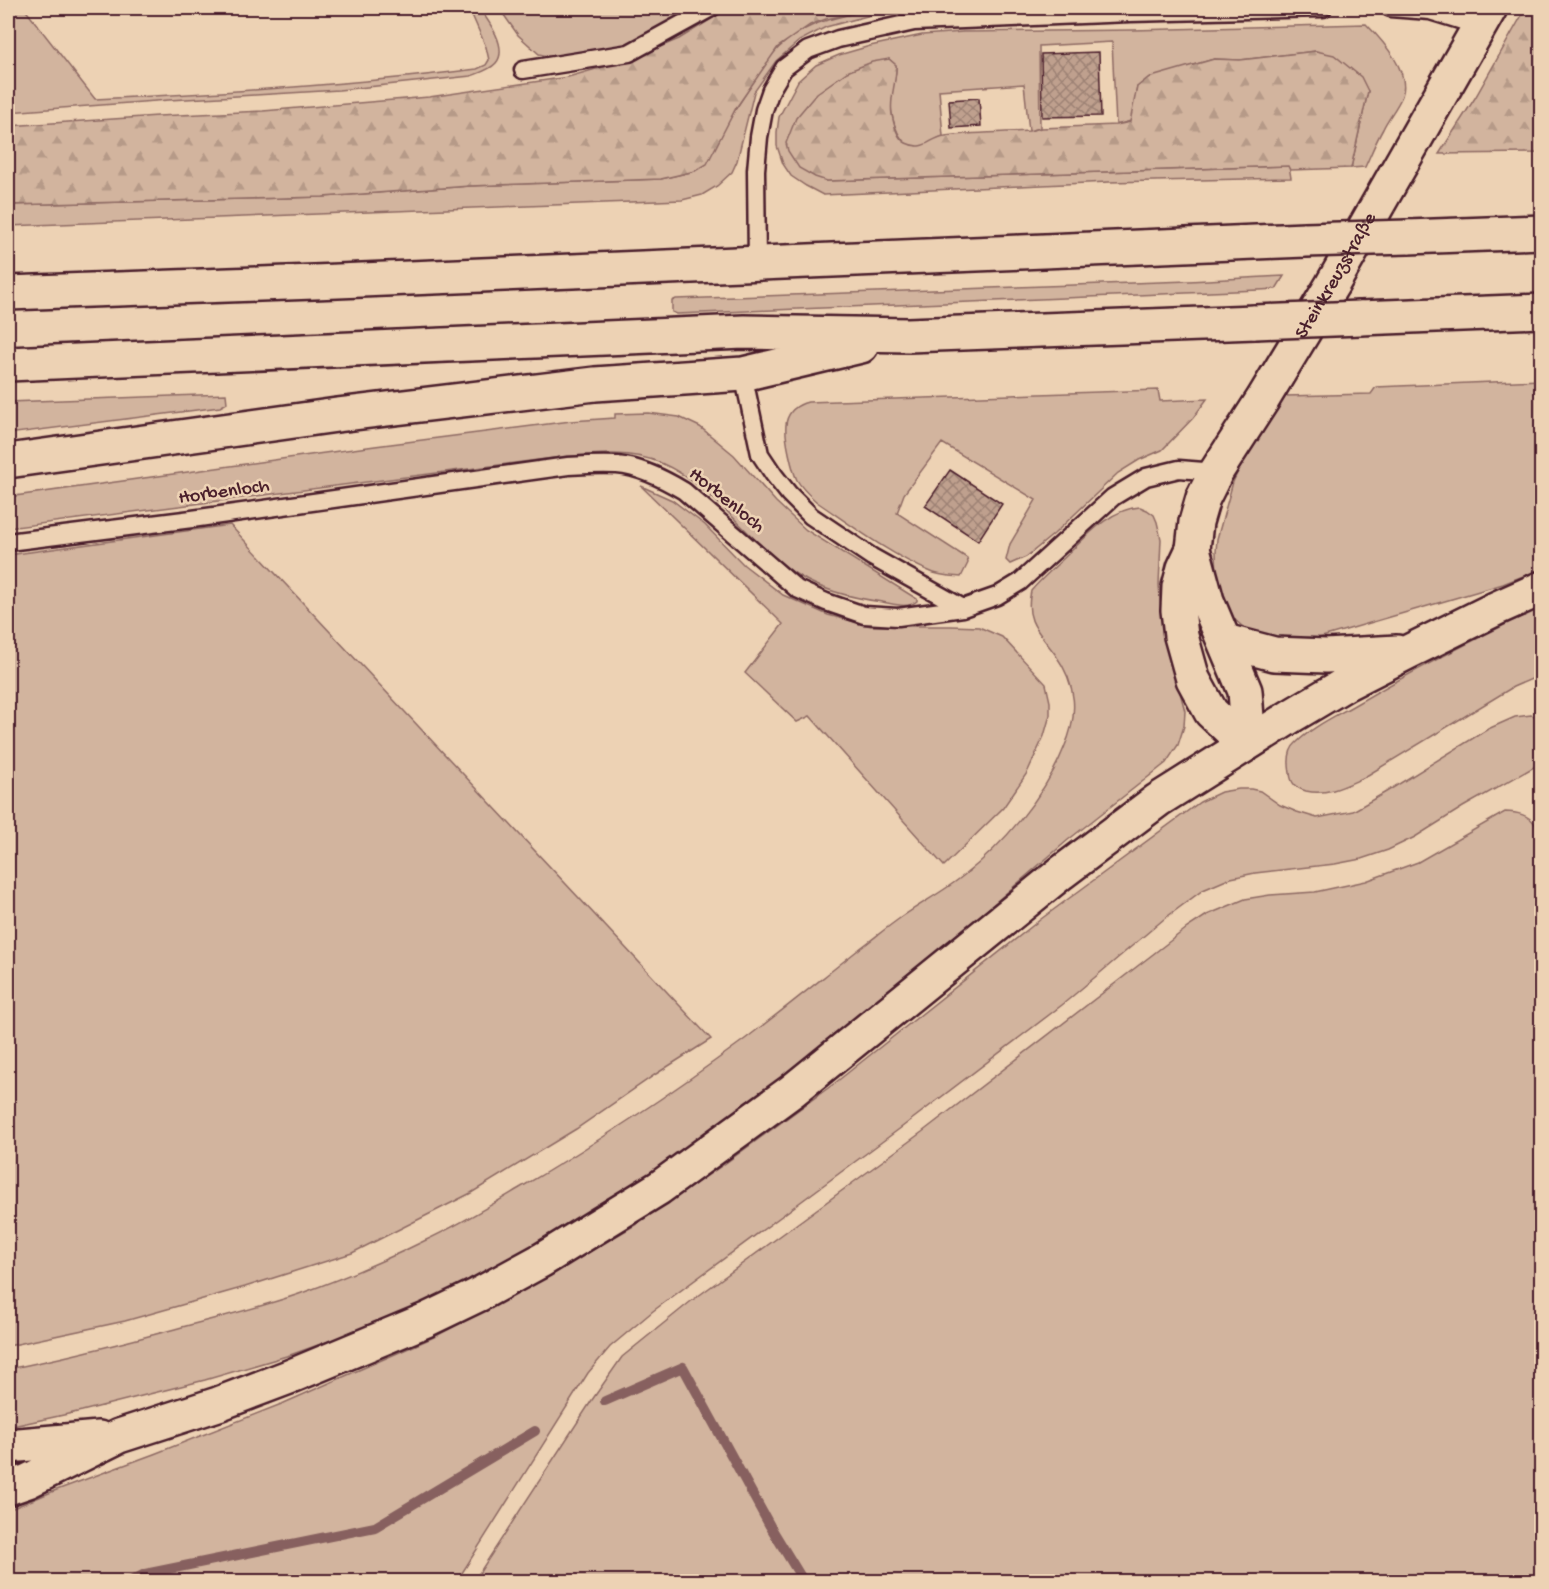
<svg xmlns="http://www.w3.org/2000/svg" width="1549" height="1589" viewBox="0 0 1549 1589" font-family="'Gochi Hand',sans-serif">
  <style>
    .green { fill: #d2b49e; stroke: #8e6a64; stroke-width: 1.5 }
    .forest { fill: url(#forest-firs); stroke: #8e6a64; stroke-width: 1.5 }
    .lines { fill: none; stroke-linecap: round; stroke-linejoin: round }
    .stream { stroke: #87615e; stroke-width: 10 }
    .building { fill: url(#building-cross-hatch); stroke: #4a1f2b; stroke-width: 1.5 }
    .service-casing { stroke: #4a1f2b; stroke-width: 21 }
    .tertiary-casing { stroke: #4a1f2b; stroke-width: 38 }
    .secondary-casing { stroke: #4a1f2b; stroke-width: 38 }
    .motorway-casing { stroke: #4a1f2b; stroke-width: 38 }
    .service { stroke: #edd2b4; stroke-width: 16 }
    .tertiary { stroke: #edd2b4; stroke-width: 33 }
    .secondary { stroke: #edd2b4; stroke-width: 33 }
    .motorway { stroke: #edd2b4; stroke-width: 33 }
    .motorway-bridge-casing { stroke: #4a1f2b; stroke-width: 38; stroke-linecap: butt }
    .motorway-bridge { stroke: #edd2b4; stroke-width: 33 }
    .labels { text-anchor: middle; dominant-baseline: central; stroke-width: 5; stroke-linejoin: round; paint-order: stroke }
    .street-label { font-size: 20px; fill: #4a1f2b; stroke: #edd2b4 }
  </style>
  <defs>
    <pattern id="forest-firs" width="22" height="20" patternUnits="userSpaceOnUse" patternTransform="scale(1.5)"><rect width="22" height="20" fill="#d2b49e"/><path d="M5 1l3.5 6h-7zM16 11l3.5 6h-7z" fill="#b69a88"/></pattern>
    <pattern id="building-cross-hatch" width="8" height="8" patternUnits="userSpaceOnUse" patternTransform="scale(1.5)"><rect width="8" height="8" fill="#bfa08e"/><path d="M0 0l8 8M0 8l8-8" fill="none" stroke="#9d8274"/></pattern>
  </defs>
  <rect width="100%" height="100%" fill="#edd2b4"/>
  <filter id="ink" filterUnits="userSpaceOnUse"><feTurbulence type="fractalNoise" baseFrequency=".0167" numOctaves="2"/><feDisplacementMap in="SourceGraphic" scale="12" xChannelSelector="R" yChannelSelector="G"/><feConvolveMatrix kernelMatrix="1 2 1 2 8 2 1 2 1" color-interpolation-filters="sRGB"/></filter>
  <g filter="url(#ink)">
    <!-- green -->
    <path class="green" d="M8 8H24L95 99C223 93 351 85 477 69L486 65 489 60 486 47 469 8H479C488 20 509 48 496 63 490 70 479 73 471 76L339 90 169 100 8 112Z
      M499 8H697L647 37 612 49 555 58 539 54 518 35Z
      M880 8H908L882 12 826 27 799 41 776 61 754 92 737 161 732 172 717 186 702 195 682 200 8 226V205L323 197 470 186 661 179 695 171 769 58C799 21 837 17 880 8Z
      M1366 24C1382 40 1411 72 1402 96 1397 108 1388 118 1383 129 1376 141 1371 154 1365 167L1351 168 1368 91 1316 51 1240 60 1214 59 1193 65 1137 87 1131 121 1116 125 1112 42 1039 46 1040 128 1029 131 1024 84 939 90 943 136C936 139 928 145 921 147 899 151 891 119 891 102 891 89 897 78 896 65L889 59 827 181 1289 166 1291 178 1109 182 823 195 806 186 791 176 783 164 777 146V132L779 117 798 81 816 65 839 55 870 46 922 35 963 32 1133 30Z
      M1284 276 1276 289 1259 290 677 314 672 312V301L676 299 1189 281Z
      M1541 380V569L1503 584 1298 644 1261 639 1243 627 1233 618 1225 605 1217 579 1216 552 1217 539 1233 482 1242 463 1285 396 1371 394 1376 387Z
      M1158 390 1160 401 1207 399 1193 418 1162 450 1139 460 1118 473 1054 534 1026 557 1010 564 1006 560 1010 544 1036 500 942 443 904 494 897 513 967 558 968 563 961 577C950 576 939 576 929 571 891 555 851 525 817 502 809 495 802 489 797 480 793 472 791 462 789 453 784 430 781 409 808 402Z
      M226 394 227 403 220 407 8 434V402Z
      M648 413 679 417 700 427 734 455 776 502 806 530 917 599V601C908 609 894 604 882 602 854 598 823 591 799 576 749 544 717 487 661 463 630 450 594 454 561 457L8 528V497L375 446 571 421 615 418V414Z
      M641 486 672 500 705 525 744 565 783 595 828 615 871 626H951L979 627 1002 637 1046 684 1050 702V715L1044 736 1027 773 1003 808 944 866 810 716 797 722 745 673 783 624Z
      M1140 507 1147 510 1154 515 1157 522 1161 539 1159 585 1161 610 1166 640 1185 711 1184 726 1178 745 1166 763 1068 840 894 990 709 1133 640 1181 574 1222 471 1280 391 1319 290 1355 205 1380 82 1411 8 1427V1369C64 1358 119 1344 175 1329 216 1318 258 1308 299 1294 341 1279 384 1261 424 1241 457 1226 488 1207 518 1189 597 1143 672 1093 745 1039 783 1010 820 980 858 950 873 939 887 927 903 916 923 902 944 891 963 876 1003 845 1045 796 1064 748 1079 714 1077 685 1055 654 1039 632 1024 621 1031 591 1041 579 1053 569 1064 558 1085 538 1109 509 1140 507Z
      M230 525 711 1039 656 1074 576 1129 471 1193 352 1253 245 1287 125 1321 8 1346V555Z
      M1541 607V675L1513 687 1363 778C1345 786 1327 796 1306 791 1296 788 1291 784 1290 773 1288 762 1288 750 1296 743 1313 726 1338 715 1358 703 1418 668 1479 637 1541 607Z
      M1531 715 1541 718V763L1463 807 1415 837 1388 850 1361 859 1335 864 1255 873 1231 878 1203 890 1164 919 1062 1005 902 1127 653 1311 610 1347 588 1373 457 1581H8V1510L54 1491 154 1454 284 1403 436 1336 524 1290 635 1225 723 1165 835 1083 1041 919 1200 802 1221 792 1239 789H1251L1260 791 1280 805 1297 812 1317 818 1353 811 1386 792 1488 729 1515 717Z
      M1505 812C1516 812 1531 815 1536 826 1539 833 1539 843 1542 851L1541 1581H474L592 1400 622 1357 690 1302 922 1132 1187 928 1207 915 1245 899 1270 895 1315 892 1366 881 1418 862Z"/>
    <!-- forest -->
    <path class="forest" d="M729 8H880L826 19 810 25 778 47 736 108 707 164 695 171 661 179 470 186 323 197 8 205V126L158 116 263 111 429 97 568 77 631 59 679 39Z
      M1526 8H1541V153L1439 154 1475 98Z
      M1316 51 1334 55 1361 77 1368 91 1351 168 1290 170 1288 166 827 181 815 177 799 168 788 151 786 143 796 118 817 93 847 72 872 62 889 59 896 65C897 82 889 97 892 115 894 124 897 139 906 143 925 152 929 138 945 136 972 132 1002 133 1029 131L1041 128 1116 125 1130 122 1137 87 1148 78 1214 59 1240 60Z"/>
    <g class="lines">
      <!-- stream -->
      <path class="stream" d="M605 1401 683 1367 770 1526 804 1582
        M129 1582 145 1574 375 1527 535 1431"/>
    </g>
    <!-- building -->
    <path class="building" d="M1099 52 1101 116 1042 117 1041 54Z
      M979 98 981 126 951 128 949 100Z
      M950 470 1002 504 978 541 925 506Z"/>
    <g class="lines">
      <defs>
        <path id="service" d="M1390 8 1430 11 1479 26
          M523 70 629 53 711 8
          M757 264 756 170 759 137 764 110 771 90 784 68 808 50 838 39 914 22 1130 13 1323 8
          M743 374 760 454 774 475 789 494 811 516 872 557 963 608
          M8 542 192 519 568 466C584 465 601 464 617 465 641 467 664 479 684 491L797 589 826 602 864 615 898 617 963 608 997 596 1020 582 1113 497 1146 477 1179 469 1216 472"/>
        <g id="tertiary">
          <path d="M1193 549 1207 601 1245 691 1247 718 1245 744"/>
          <path id="s1" d="M1245 744 1211 712 1193 679 1181 636 1178 610 1179 587 1184 568 1193 549 1196 522 1203 498 1216 472 1263 399 1332 285 1490 8"/>
        </g>
        <path id="secondary" d="M1225 641 1274 654 1326 656 1397 652
          M8 1446 99 1438
          M8 1488 28 1481 119 1436 218 1404 289 1377 426 1320 478 1295 542 1260 659 1188 792 1091 1061 873 1158 800 1293 715 1347 683 1408 652 1497 608 1542 588"/>
        <path id="motorway" d="M1408 237 1542 232
          M8 293 314 282 1305 240
          M1360 318 1542 311
          M8 364 744 332 908 335 1255 322
          M8 461 337 415 595 384 743 374 861 346"/>
      </defs>
      <!-- service casing -->
      <use href="#service" class="service-casing"/>
      <!-- tertiary casing -->
      <use href="#tertiary" class="tertiary-casing"/>
      <!-- secondary casing -->
      <use href="#secondary" class="secondary-casing"/>
      <!-- motorway casing -->
      <use href="#motorway" class="motorway-casing"/>
      <!-- service -->
      <use href="#service" class="service"/>
      <!-- tertiary -->
      <use href="#tertiary" class="tertiary"/>
      <!-- secondary -->
      <use href="#secondary" class="secondary"/>
      <!-- motorway -->
      <use href="#motorway" class="motorway"/>
      <defs>
        <path id="motorway-bridge" d="M1305 240 1408 237
          M1255 322 1360 318"/>
      </defs>
      <!-- motorway-bridge casing -->
      <use href="#motorway-bridge" class="motorway-bridge-casing"/>
      <!-- motorway-bridge -->
      <use href="#motorway-bridge" class="motorway-bridge"/>
    </g>
  </g>
  <g class="labels">
    <!-- street labels -->
    <g class="street-label">
      <text stroke="none"><textPath href="#s1" startOffset="530">Steinkreuzstraße</textPath></text>
      <text transform="translate(224 493) rotate(-8)">Horbenloch</text>
      <text transform="translate(726 501) rotate(39)">Horbenloch</text>
    </g>
  </g>
  <!-- margin -->
  <rect width="1549" height="1589" fill="none" stroke="#edd2b4" stroke-width="30"/>
  <rect x="15" y="15" width="1519" height="1559" fill="none" stroke="#4a1f2b" stroke-width="2" filter="url(#ink)"/>
</svg>
